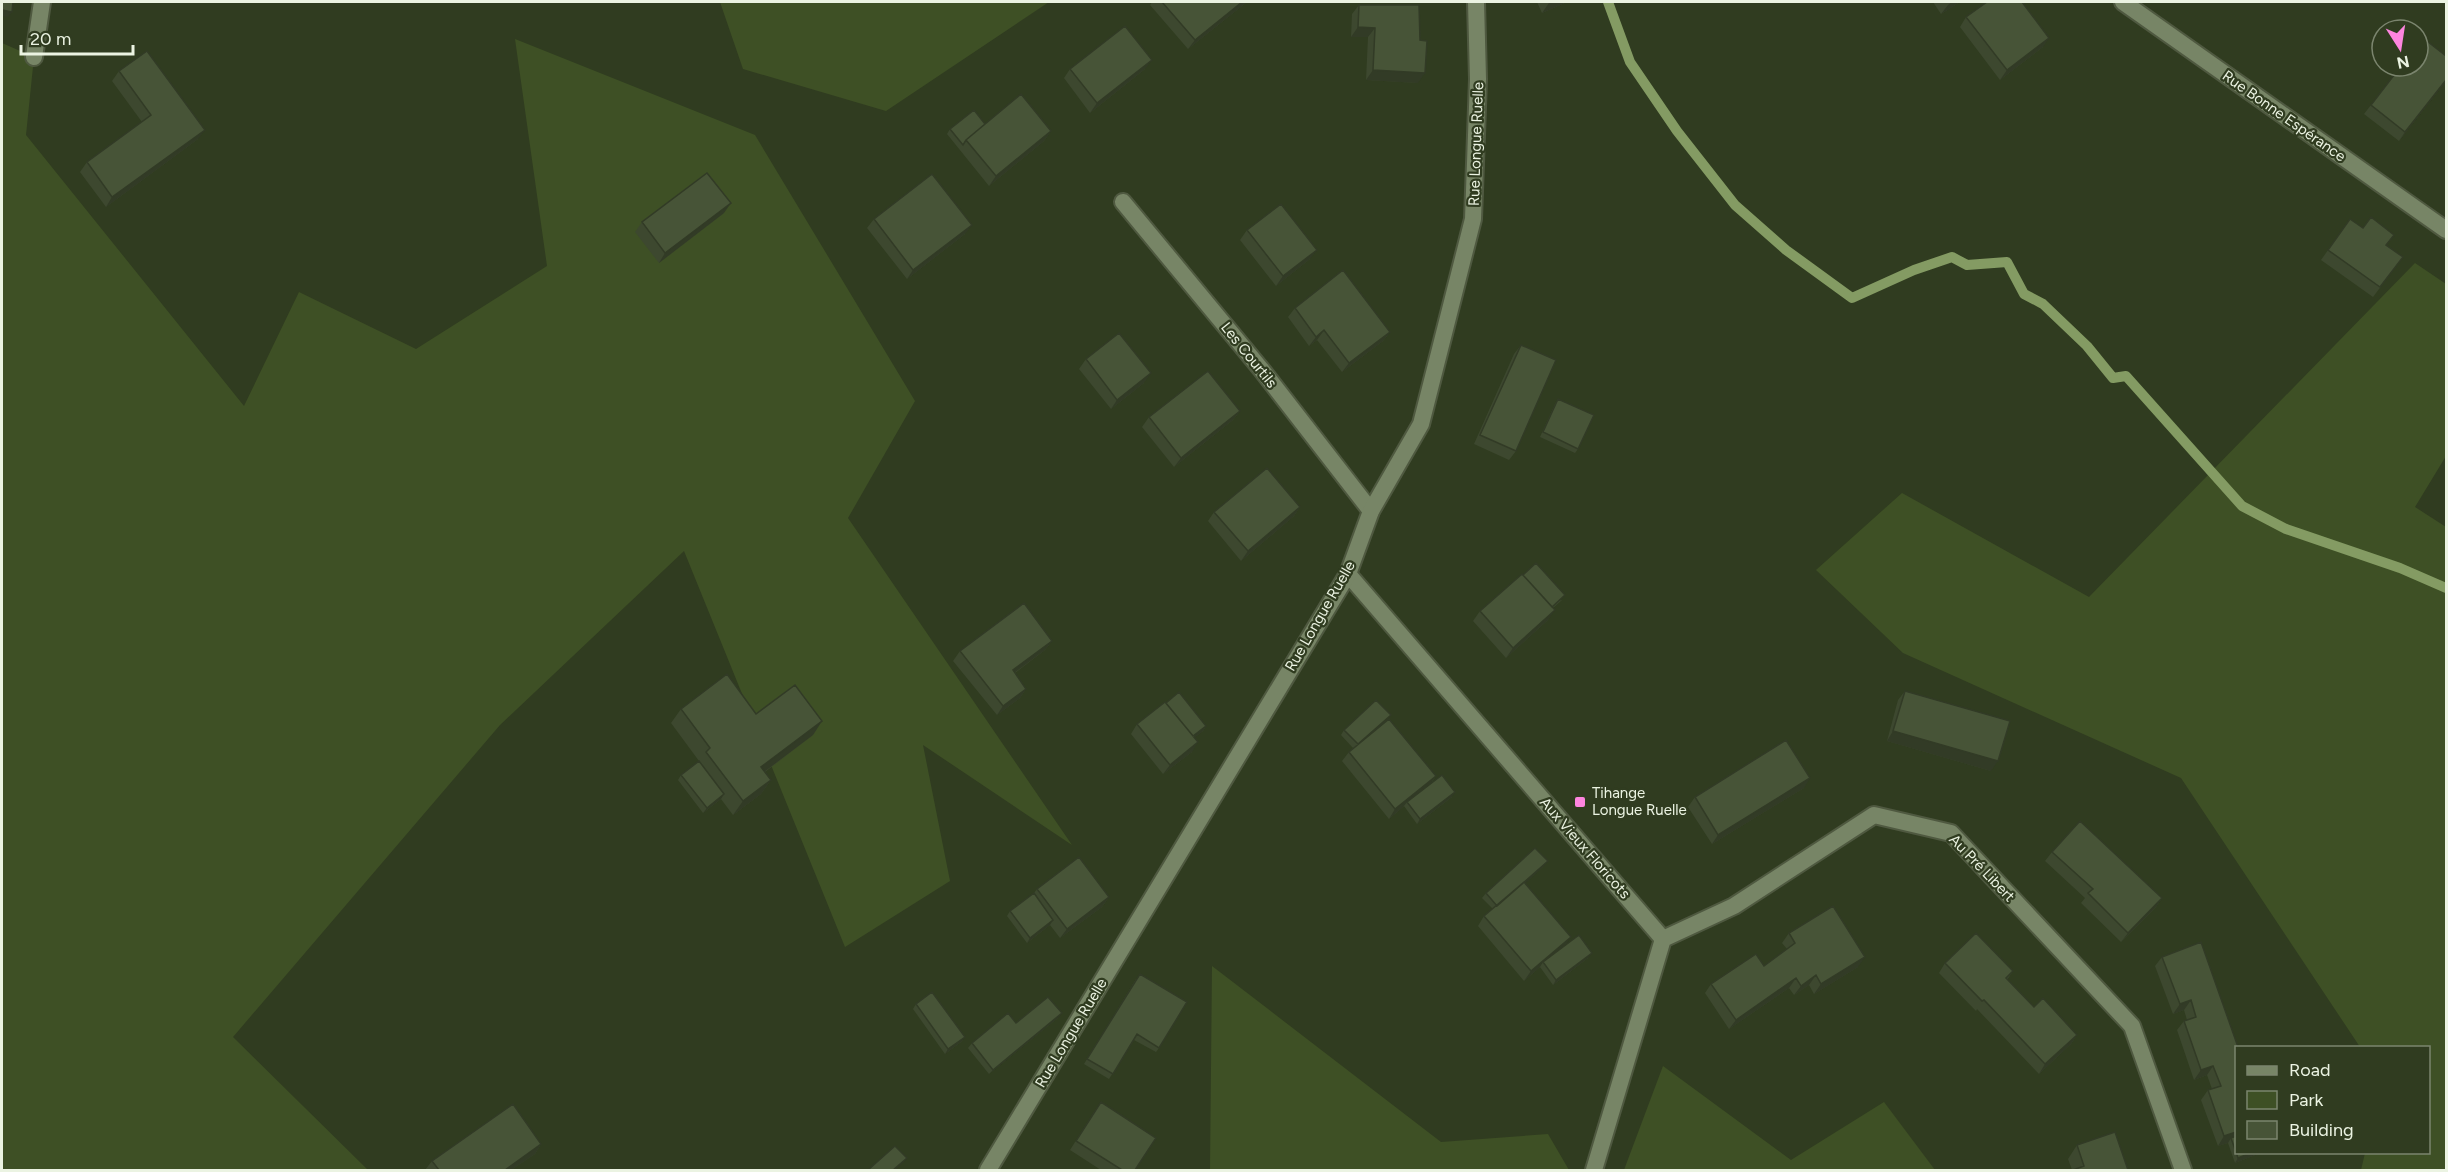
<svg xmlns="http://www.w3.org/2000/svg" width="2448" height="1172" viewBox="0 0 2448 1172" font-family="Figtree,sans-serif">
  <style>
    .green { fill: #3e5025 }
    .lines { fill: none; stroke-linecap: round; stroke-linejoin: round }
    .stream { stroke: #849b63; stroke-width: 10 }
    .minor-casing { stroke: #4f5940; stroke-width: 20 }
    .tertiary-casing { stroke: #4f5940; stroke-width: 20 }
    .minor { stroke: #778566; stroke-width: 16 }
    .tertiary { stroke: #778566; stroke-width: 16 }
    .wall { fill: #3d482f }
    .shaded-wall { fill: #323b26 }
    .building { fill: #475437; stroke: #323b26; stroke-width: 1.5 }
    .poi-dot { fill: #fe85df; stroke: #303c20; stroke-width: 2 }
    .labels { text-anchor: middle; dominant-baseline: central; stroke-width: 4.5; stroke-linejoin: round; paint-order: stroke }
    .street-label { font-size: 15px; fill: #ebf3e2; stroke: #303c20 }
    .poi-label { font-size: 15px; fill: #ebf3e2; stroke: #303c20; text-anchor: start }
  </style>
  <rect width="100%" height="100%" fill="#303c20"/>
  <!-- green -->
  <path class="green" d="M720 2H1049L886 111 743 69Z
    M515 39 755 135 915 401 848 518 1072 845 923 745 950 881 845 947 684 551 500 725 233 1037 368 1170H2V43L34 57 26 135 244 406 299 292 416 349 547 266Z
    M2415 263 2446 284V456L2415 507 2446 527V1170H2361L2365 1153 2428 1152V1048L2360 1047 2181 778 1903 653 1816 570 1902 493 2089 597Z
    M1212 966 1441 1142 1548 1134 1569 1170H1210Z
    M1663 1066 1791 1160 1884 1102 1935 1170H1624Z"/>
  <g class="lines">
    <!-- stream -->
    <path class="stream" d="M1608 2 1630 62 1677 131 1735 205 1786 250 1852 298 1914 270 1952 257 1967 265 2007 262 2024 294 2043 304 2087 346 2113 378 2126 376 2242 506 2286 529 2400 568 2446 588"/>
    <defs>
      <path id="minor" d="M2123 2 2446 230
        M34 57 42 2
        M1123 202 1261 369 1371 511
        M1348 574 1663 939
        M1663 939 1734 906 1874 815 1951 833 2132 1026 2183 1170
        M1594 1170 1663 939"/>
      <path id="tertiary" d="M988 1170 1348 574 1371 511 1421 424 1473 219 1478 79 1476 2"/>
    </defs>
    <!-- minor casing -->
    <use href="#minor" class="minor-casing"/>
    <!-- tertiary casing -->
    <use href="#tertiary" class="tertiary-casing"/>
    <!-- minor -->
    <use href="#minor" class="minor"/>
    <!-- tertiary -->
    <use href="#tertiary" class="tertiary"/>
  </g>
  <!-- wall -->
  <path class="wall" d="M1152 2H1247L1188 49 1150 5Z
    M1537 2H1567L1542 13Z
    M1933 2H1960L1941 14Z
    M1359 5 1418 83 1366 80 1368 37H1351L1352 14Z
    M1966 17 2043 47 2000 80 1960 27Z
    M2446 56V81L2399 141 2364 114 2371 105Z
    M1070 69H1145L1090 113 1064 78Z
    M119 71 198 139 106 207 80 172 87 162 142 122 112 81Z
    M985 124 1051 131 1044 141 989 186 947 134 950 129Z
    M724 213 659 263 635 232 642 222Z
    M874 219 965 234 907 279 867 228Z
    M2350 219 2403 257 2373 297 2321 260Z
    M1247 230 1310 259 1276 286 1240 240Z
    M1295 308 1390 332 1383 341 1342 372 1317 340 1309 346 1288 317Z
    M1521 345 1516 451 1509 460 1474 444 1514 354Z
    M1086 359 1144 383 1111 409 1079 369Z
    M1558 399 1578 449 1575 453 1540 437 1555 404Z
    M1240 411 1233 420 1174 467 1142 427 1149 417Z
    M1300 507 1294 516 1241 561 1208 521 1214 512Z
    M1562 600 1553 608 1548 620 1506 658 1473 621 1480 611Z
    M1052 641 1045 650 1015 673 1026 689 1020 698 997 715 953 661 960 651Z
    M1905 691 1991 771 1887 741 1898 700Z
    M681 709 756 714 822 721 813 735 765 772 771 780 761 794 733 815 721 799 703 813 678 780 681 775 699 761 671 723Z
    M1388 720 1436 776 1431 784 1452 797 1417 824 1404 806 1389 819 1342 761 1349 752 1353 748 1341 735 1344 730Z
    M1137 724 1206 726 1203 731 1195 737 1192 752 1163 774 1131 734Z
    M1804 788 1712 844 1688 807 1695 797Z
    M2052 852 2162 898 2156 907 2121 942 2081 903 2085 898 2045 861Z
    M1544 866 1525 883 1565 946 1588 958 1553 985 1540 967 1524 981 1478 926 1484 916 1493 909 1482 898 1486 893Z
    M1037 889 1109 897 1102 907 1060 938 1050 925 1027 943 1007 916 1010 911 1034 893Z
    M1789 933 1858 967 1814 994 1809 985 1794 995 1789 988 1729 1029 1705 993 1711 984 1764 966 1787 949 1782 943Z
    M2201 942 2263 1152 2235 1163 2228 1143 2218 1146 2201 1100 2208 1090 2212 1089 2207 1075 2194 1080 2177 1030 2184 1021 2187 1020 2184 1010 2173 1014 2155 966 2162 957Z
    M1945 963 2013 971 2007 980 2034 1007 2077 1035 2071 1044 2039 1074 1977 1009 1976 1011 1939 973Z
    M1136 979 1159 1048 1156 1052 1134 1040 1109 1079 1084 1064Z
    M916 1004 965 1037 961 1042 945 1054 913 1009Z
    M1058 1018 989 1074 968 1048 972 1043Z
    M1094 1112 1135 1170H1101L1070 1150Z
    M541 1144 535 1154 511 1170H425L432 1161Z
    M2077 1145 2128 1170H2072L2068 1159Z"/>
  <!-- shaded-wall -->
  <path class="shaded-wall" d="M1242 2H1247L1188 49 1195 40Z
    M1553 2H1567L1542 13 1549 3Z
    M1952 2H1960L1941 14 1948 5Z
    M2 10 12 12 8 17 2 16Z
    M1358 27 1375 28 1368 37H1351Z
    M2049 38 2043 47 2000 80 2007 70Z
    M1152 60 1145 69 1090 113 1097 103Z
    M1373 70 1425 73 1418 83 1366 80Z
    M2446 80V81L2399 141 2405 132Z
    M205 130 198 139 106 207 112 197Z
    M1051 131 1044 141 989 186 996 176Z
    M731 203 724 213 659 263 665 253Z
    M972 225 965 234 907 279 913 270Z
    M1317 250 1310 259 1276 286 1283 276Z
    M1324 330 1317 340 1309 346 1316 337Z
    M1390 332 1383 341 1342 372 1349 363Z
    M1151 373 1144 383 1111 409 1117 400Z
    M1240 411 1233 420 1174 467 1181 458Z
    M1300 507 1294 516 1241 561 1248 551Z
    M1555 610 1548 620 1506 658 1513 648Z
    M1052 641 1045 650 1006 679 1013 670Z
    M1026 689 1020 698 997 715 1003 706Z
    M822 721 813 735 752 781 761 767Z
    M1206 726 1203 731 1186 745 1189 740Z
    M1893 731 1998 761 1991 771 1887 741Z
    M1198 742 1192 752 1163 774 1170 765Z
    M1436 776 1429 786 1407 802 1404 806 1389 819 1395 809Z
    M1810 778 1804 788 1712 844 1718 835Z
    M771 780 761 794 733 815 743 801Z
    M1455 792 1452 797 1417 824 1420 819Z
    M724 794 721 799 703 813 707 808Z
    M1548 861 1544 866 1495 912 1498 907Z
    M1109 897 1102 907 1060 938 1067 929Z
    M2162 898 2156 907 2121 942 2128 933Z
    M1053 920 1050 925 1027 943 1030 938Z
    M1571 937 1564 947 1543 962 1540 967 1524 981 1531 971Z
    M1592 953 1588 958 1553 985 1556 980Z
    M1865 957 1858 967 1814 994 1821 984Z
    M1816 975 1809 985 1794 995 1801 986Z
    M1796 978 1789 988 1729 1029 1736 1020Z
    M2191 1000 2184 1010 2173 1014 2180 1004Z
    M1062 1013 1058 1018 989 1074 993 1070Z
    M2077 1035 2071 1044 2039 1074 2045 1064Z
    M965 1037 961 1042 945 1054 948 1049Z
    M2213 1066 2207 1075 2194 1080 2201 1070Z
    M2236 1132V1139L2231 1138 2228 1143 2218 1146 2224 1136Z
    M541 1144 535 1154 511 1170H505Z
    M2253 1152H2263L2235 1163 2238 1158Z
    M907 1158 903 1163 895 1170H893Z"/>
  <!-- building -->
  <path class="building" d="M2 2H13L12 12 2 10Z
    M1162 2H1242L1195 40Z
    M1987 2H2022L2049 38 2007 70 1966 17Z
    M1359 5H1419L1420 40 1427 41 1425 73 1373 70 1375 28 1358 27Z
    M1125 26 1152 60 1097 103 1070 69Z
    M2423 38 2446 56V80L2405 132 2371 105 2401 66H2418V45Z
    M147 51 205 130 112 197 87 162 151 115 119 71Z
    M1021 94 1051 131 996 176 966 140Z
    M974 110 985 124 966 140 963 145 950 129Z
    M707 173 731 203 665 253 642 222Z
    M932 174 972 225 913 270 874 219Z
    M1281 204 1317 250 1283 276 1247 230Z
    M2371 217 2394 235 2386 245 2403 257 2380 287 2328 250 2350 219 2363 228Z
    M1343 270 1390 332 1349 363 1324 330 1316 337 1295 308Z
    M1119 333 1151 373 1117 400 1086 359Z
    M1521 345 1556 360 1516 451 1480 435Z
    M1208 371 1240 411 1181 458 1149 417Z
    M1558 399 1594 415 1578 449 1543 432Z
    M1267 468 1300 507 1248 551 1214 512Z
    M1536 563 1565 595 1552 607 1523 575Z
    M1522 574 1555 610 1513 648 1480 611Z
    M1024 603 1052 641 1013 670 1026 689 1003 706 960 651Z
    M727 674 756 714 795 685 822 721 761 767 771 780 743 801 706 752 710 748 681 709Z
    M1905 691 2010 721 1998 761 1893 731Z
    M1179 692 1206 726 1193 736 1166 703Z
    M1376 700 1391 715 1358 744 1344 730Z
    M1165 702 1198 742 1170 765 1137 724Z
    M1389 719 1436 776 1395 809 1349 752Z
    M1786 740 1810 778 1718 835 1695 797Z
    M699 761 724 794 707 808 681 775Z
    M1442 775 1455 792 1420 819 1407 802Z
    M2080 821 2162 898 2128 933 2088 893 2093 889 2052 852Z
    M1535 848 1548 861 1497 906 1486 893Z
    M1079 857 1109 897 1067 929 1037 889Z
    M1524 882 1571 937 1531 971 1484 916Z
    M1034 893 1053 920 1030 938 1010 911Z
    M1833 906 1865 957 1821 984 1816 975 1801 986 1796 978 1736 1020 1711 984 1756 954 1764 966 1795 943 1789 933Z
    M1976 933 2013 971 2006 978 2034 1007 2043 998 2077 1035 2045 1064 1984 1000 1982 1001 1945 963Z
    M1579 935 1592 953 1556 980 1543 962Z
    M2201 942 2238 1047H2236V1132L2224 1136 2208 1090 2221 1086 2213 1066 2201 1070 2184 1021 2196 1017 2191 1000 2180 1004 2162 957Z
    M1140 974 1187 1002 1159 1048 1137 1034 1113 1074 1087 1059Z
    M932 992 965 1037 948 1049 916 1004Z
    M1048 997 1062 1013 993 1070 972 1043 1008 1013 1016 1023Z
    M1101 1102 1156 1138 1135 1170H1122L1076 1141Z
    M513 1104 541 1144 505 1170H439L432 1161Z
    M2115 1132 2128 1170H2073L2084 1166 2077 1145Z
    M2236 1136V1152H2253L2238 1158 2231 1138Z
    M895 1146 907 1158 893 1170H868Z"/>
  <!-- markers -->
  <rect class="poi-dot" x="1574" y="796" width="12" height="12" rx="3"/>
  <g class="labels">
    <!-- street labels -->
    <g class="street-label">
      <text transform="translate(2284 116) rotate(35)">Rue Bonne Espérance</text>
      <text transform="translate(1476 144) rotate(-88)">Rue Longue Ruelle</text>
      <text transform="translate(1249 355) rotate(51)">Les Courtils</text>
      <text transform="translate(1320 616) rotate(-60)">Rue Longue Ruelle</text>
      <text transform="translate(1585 848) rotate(49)">Aux Vieux Floricots</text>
      <text transform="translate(1982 868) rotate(46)">Au Pré Libert</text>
      <text transform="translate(1071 1033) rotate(-59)">Rue Longue Ruelle</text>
    </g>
    <!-- poi labels -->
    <g class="poi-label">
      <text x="1592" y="793">Tihange<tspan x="1592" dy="17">Longue Ruelle</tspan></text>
    </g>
  </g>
  <!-- border -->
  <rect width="2448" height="1172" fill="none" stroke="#ebf3e2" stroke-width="6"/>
  <!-- legend -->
  <rect x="2235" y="1046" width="195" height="108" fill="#303c20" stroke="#7b856e" stroke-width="1.5"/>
  <rect x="2247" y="1066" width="30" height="9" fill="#778566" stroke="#7b856e" stroke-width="1.5"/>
  <text x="2289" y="1076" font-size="18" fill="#ebf3e2">Road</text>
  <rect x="2247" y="1091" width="30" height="18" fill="#3e5025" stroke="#7b856e" stroke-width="1.5"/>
  <text x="2289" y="1106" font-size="18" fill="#ebf3e2">Park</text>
  <rect x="2247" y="1121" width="30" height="18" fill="#475437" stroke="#7b856e" stroke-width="1.5"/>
  <text x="2289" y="1136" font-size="18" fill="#ebf3e2">Building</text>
  <!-- north arrow -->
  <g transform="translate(2400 48) rotate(168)"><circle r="28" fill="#303c20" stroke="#7b856e" stroke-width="1.5"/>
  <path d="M0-4.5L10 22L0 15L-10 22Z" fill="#fe85df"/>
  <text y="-9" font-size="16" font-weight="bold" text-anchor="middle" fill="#ebf3e2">N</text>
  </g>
  <!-- scale -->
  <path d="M21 45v9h112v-9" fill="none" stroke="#ebf3e2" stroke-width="3"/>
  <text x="30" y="45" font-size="18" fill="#ebf3e2" stroke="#303c20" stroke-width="4.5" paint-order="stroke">20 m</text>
</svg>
